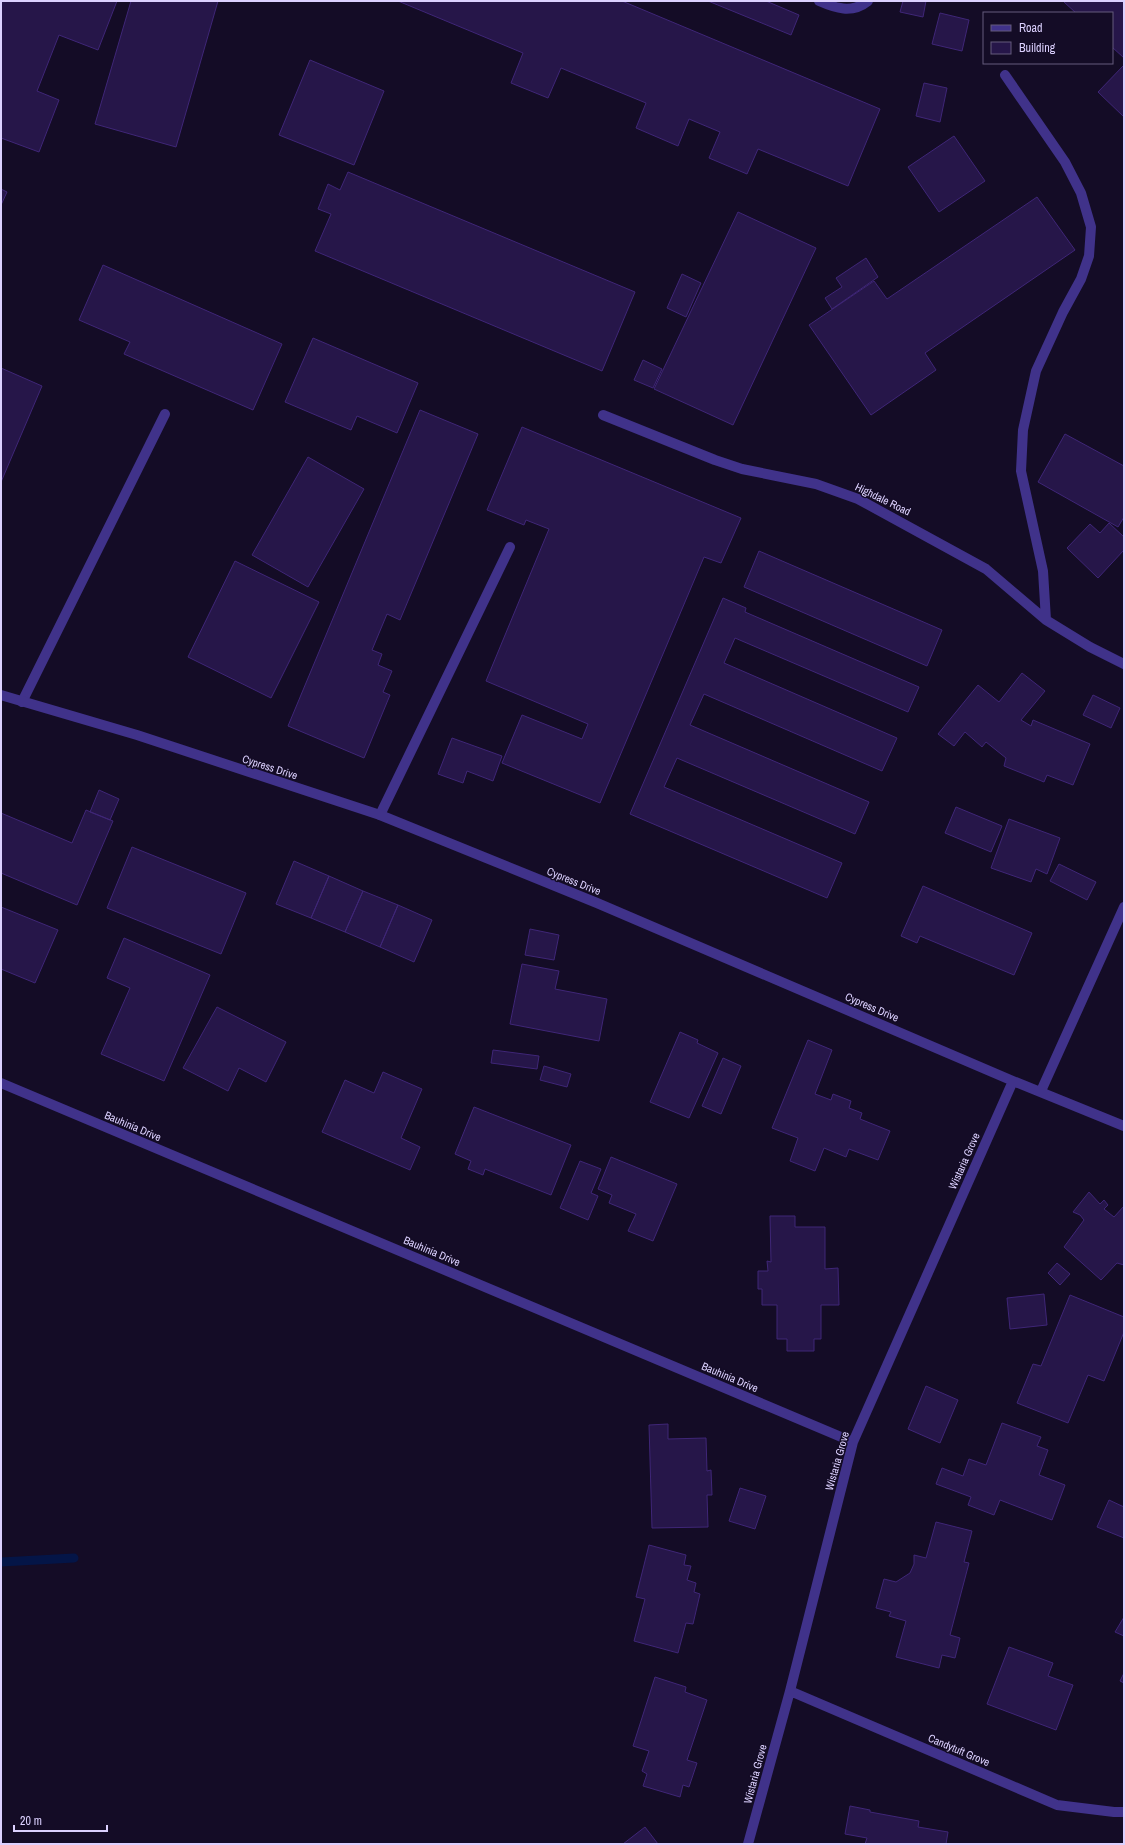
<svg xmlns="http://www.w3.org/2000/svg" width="1125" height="1845" viewBox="0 0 1125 1845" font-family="'Archivo Narrow',sans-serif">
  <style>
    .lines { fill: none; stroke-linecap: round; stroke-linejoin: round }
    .stream { stroke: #041547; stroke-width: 9 }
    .building { fill: #261649; stroke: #3f2677 }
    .lane { stroke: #40328a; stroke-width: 10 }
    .street { stroke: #40328a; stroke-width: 10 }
    .labels { text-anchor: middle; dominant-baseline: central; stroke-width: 3; stroke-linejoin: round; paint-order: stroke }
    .street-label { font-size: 11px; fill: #dcd1ff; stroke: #140c26 }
  </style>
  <rect width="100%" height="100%" fill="#140c26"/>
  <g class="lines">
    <!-- stream -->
    <path class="stream" d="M1 1562 74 1558"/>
  </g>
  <!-- building -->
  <path class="building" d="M1 1H117L98 50 59 35 37 91 59 100 39 152 1 138Z
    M131 1H218L176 147 95 124Z
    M398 1H622L880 109 848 186 758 149 747 174 709 158 720 132 689 119 678 146 636 128 646 103 561 68 548 98 511 83 523 53Z
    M708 1H766L799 15 791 35Z
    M903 1H926L923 17 900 12Z
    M1065 1H1124V58L1112 47V13H1076L1064 2Z
    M940 13 969 20 962 51 932 44Z
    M310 60 384 91 354 165 279 135Z
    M1124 65V117L1098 92Z
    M924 83 947 88 940 122 916 116Z
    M954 136 985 181 939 212 908 167Z
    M348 172 635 292 602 371 315 251 331 214 318 209 328 184 340 190Z
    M1 189 7 192 1 205Z
    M1037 197 1075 250 925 353 936 370 871 415 809 325 874 281 887 299Z
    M738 212 816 248 733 425 654 389Z
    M866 258 878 277 832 309 825 298 842 287 836 278Z
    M103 265 282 344 253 410 124 354 130 342 79 320Z
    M682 274 701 283 686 317 667 308Z
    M313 338 418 383 397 433 357 416 351 430 285 402Z
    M643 360 662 369 653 388 634 380Z
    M1 368 42 386 1 482Z
    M420 410 478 434 400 620 387 614 372 650 382 654 378 665 392 671 383 692 390 695 364 758 288 726Z
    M522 427 741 518 721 563 704 557 600 803 502 763 522 715 582 739 588 724 486 681 549 529 526 520 524 525 487 510Z
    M1065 434 1124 466V517L1118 527 1038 482Z
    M308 457 364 489 308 587 252 555Z
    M1109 523 1124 537V550L1098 578 1067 548 1090 524 1100 533Z
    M759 551 942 630 927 666 744 587Z
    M235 561 319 602 271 698 188 657Z
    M723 598 746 608 745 612 919 687 908 712 735 638 724 663 897 738 882 771 704 694 690 725 869 802 855 834 677 758 664 787 842 863 827 898 630 814Z
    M1022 673 1045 691 1021 720 1031 726 1033 720 1090 744 1073 785 1047 775 1044 782 1004 766 1006 758 986 742 982 747 965 732 954 746 938 734 978 685 999 702Z
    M1093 695 1120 708 1111 728 1083 715Z
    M452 738 502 756 493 781 467 771 463 783 438 774Z
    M99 790 119 799 110 820 90 812Z
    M956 807 1002 826 991 852 945 833Z
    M86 810 113 821 77 905 1 873V813L72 843Z
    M1009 819 1060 838 1047 874 1036 869 1031 882 991 868Z
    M132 847 246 893 221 954 107 908Z
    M294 861 329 876 311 918 276 904Z
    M1059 864 1096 882 1087 900 1050 881Z
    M329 876 363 891 345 932 311 918Z
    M923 886 1032 933 1014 975 920 936 917 943 901 936Z
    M363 891 398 905 380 947 345 932Z
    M398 905 432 920 414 962 380 947Z
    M1 907 58 930 35 983 1 969Z
    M530 929 559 935 554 960 525 955Z
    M124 938 210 975 164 1081 101 1054 130 988 107 978Z
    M522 964 559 971 555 989 607 999 599 1041 510 1024Z
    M217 1007 286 1042 266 1082 239 1068 228 1091 183 1068Z
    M680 1032 698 1040 697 1043 718 1053 689 1118 650 1102Z
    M808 1040 832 1050 815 1094 831 1100 833 1094 851 1101 849 1108 862 1113 860 1119 890 1131 878 1160 849 1149 846 1157 824 1148 815 1171 790 1161 798 1138 772 1128Z
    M493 1050 539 1056 537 1069 491 1063Z
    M723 1058 741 1066 721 1114 702 1106Z
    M544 1066 571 1074 567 1087 540 1080Z
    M383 1072 422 1089 401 1138 420 1147 410 1170 322 1132 345 1080 374 1093Z
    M474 1107 571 1145 551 1195 485 1169 483 1175 468 1169 471 1161 455 1154Z
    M611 1157 677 1184 653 1241 628 1231 636 1214 609 1203 612 1195 598 1189Z
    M580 1161 601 1169 591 1193 598 1196 588 1220 560 1208Z
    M1089 1192 1100 1204 1104 1200 1108 1205 1104 1209 1114 1217 1124 1206V1265L1117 1263 1101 1280 1064 1247 1084 1220 1080 1215 1073 1212Z
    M770 1216H795V1227H825V1269L838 1268 839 1305H821V1339H814V1351H787V1339H777V1305H762V1289H758V1271H768L767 1261 771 1262Z
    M1057 1263 1070 1274 1060 1285 1048 1273Z
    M1044 1294 1047 1325 1010 1329 1007 1298Z
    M1070 1295 1124 1317V1332L1104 1381 1088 1375 1068 1423 1017 1403 1033 1364 1041 1366Z
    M926 1386 958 1400 940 1443 908 1429Z
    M1002 1423 1041 1437 1037 1446 1048 1450 1039 1475 1065 1485 1052 1520 1000 1500 994 1515 968 1505 971 1497 936 1484 942 1468 963 1476 969 1459 986 1465Z
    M668 1424V1439L706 1438 707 1471 711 1470 712 1495H707L708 1527 652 1528 649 1425Z
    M740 1488 766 1496 755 1529 729 1521Z
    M1109 1500 1124 1507V1538L1097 1527Z
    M936 1522 972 1531 964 1562 969 1563 950 1635 960 1638 955 1658 942 1655 939 1668 896 1657 906 1621 889 1616 891 1612 876 1608 884 1579 896 1582 910 1573 914 1564V1555L926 1558Z
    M649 1545 686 1555 684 1565 691 1566 687 1580 696 1583 694 1592 700 1594 693 1624 686 1623 678 1653 634 1641 645 1599 636 1597Z
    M1124 1617V1636L1115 1632Z
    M1009 1647 1053 1663 1048 1676 1073 1685 1056 1730 987 1704Z
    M1124 1673V1683L1120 1681Z
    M655 1677 686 1687 685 1692 707 1700 687 1760 697 1763 689 1787 683 1785 680 1797 643 1786 647 1774 642 1771 649 1751 633 1746Z
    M850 1806 870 1810V1812L919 1821 918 1827 948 1832 946 1844H865L867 1838 845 1834Z
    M645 1827 658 1844H623Z"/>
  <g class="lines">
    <!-- lane -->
    <path class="lane" d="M819 1C835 8 852 14 868 1
      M1005 75 1065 162 1081 193 1091 227 1089 256 1081 279 1063 312 1036 371 1023 430 1021 471 1043 571 1046 620
      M603 415 715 460 742 469 816 484 858 499 986 569 1046 620 1090 647 1124 664
      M22 702 165 414
      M380 815 510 547"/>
    <!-- street -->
    <path class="street" d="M1 695 137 735 380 815 597 903 1013 1081 1124 1126
      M1 1083 853 1442
      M1041 1091 1124 907
      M790 1691 1057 1805 1114 1812H1124
      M748 1844 790 1691 853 1442 1013 1081"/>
  </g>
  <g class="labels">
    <!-- street labels -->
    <g class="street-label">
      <text transform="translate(883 499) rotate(26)">Highdale Road</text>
      <text transform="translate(270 767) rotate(18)">Cypress Drive</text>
      <text transform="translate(574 881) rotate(22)">Cypress Drive</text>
      <text transform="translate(872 1007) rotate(23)">Cypress Drive</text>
      <text transform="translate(133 1126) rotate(23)">Bauhinia Drive</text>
      <text transform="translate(964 1161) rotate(-66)">Wistaria Grove</text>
      <text transform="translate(432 1251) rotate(23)">Bauhinia Drive</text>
      <text transform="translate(730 1377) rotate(23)">Bauhinia Drive</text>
      <text transform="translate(837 1461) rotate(-74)">Wistaria Grove</text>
      <text transform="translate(959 1750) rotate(23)">Candytuft Grove</text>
      <text transform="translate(755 1774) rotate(-75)">Wistaria Grove</text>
    </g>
  </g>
  <!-- border -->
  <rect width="1125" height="1845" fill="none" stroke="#dcd1ff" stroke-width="4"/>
  <!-- legend -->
  <rect x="983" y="12" width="130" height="52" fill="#140c26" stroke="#645b7d"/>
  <rect x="991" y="25" width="20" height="6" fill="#40328a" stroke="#645b7d"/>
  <text x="1019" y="32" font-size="12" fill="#dcd1ff">Road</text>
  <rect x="991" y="42" width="20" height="12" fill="#261649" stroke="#645b7d"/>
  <text x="1019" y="52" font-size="12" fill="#dcd1ff">Building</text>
  <!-- scale -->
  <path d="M14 1825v6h93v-6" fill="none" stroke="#dcd1ff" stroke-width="2"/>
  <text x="20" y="1825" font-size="12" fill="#dcd1ff" stroke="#140c26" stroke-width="3" paint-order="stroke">20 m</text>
</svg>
